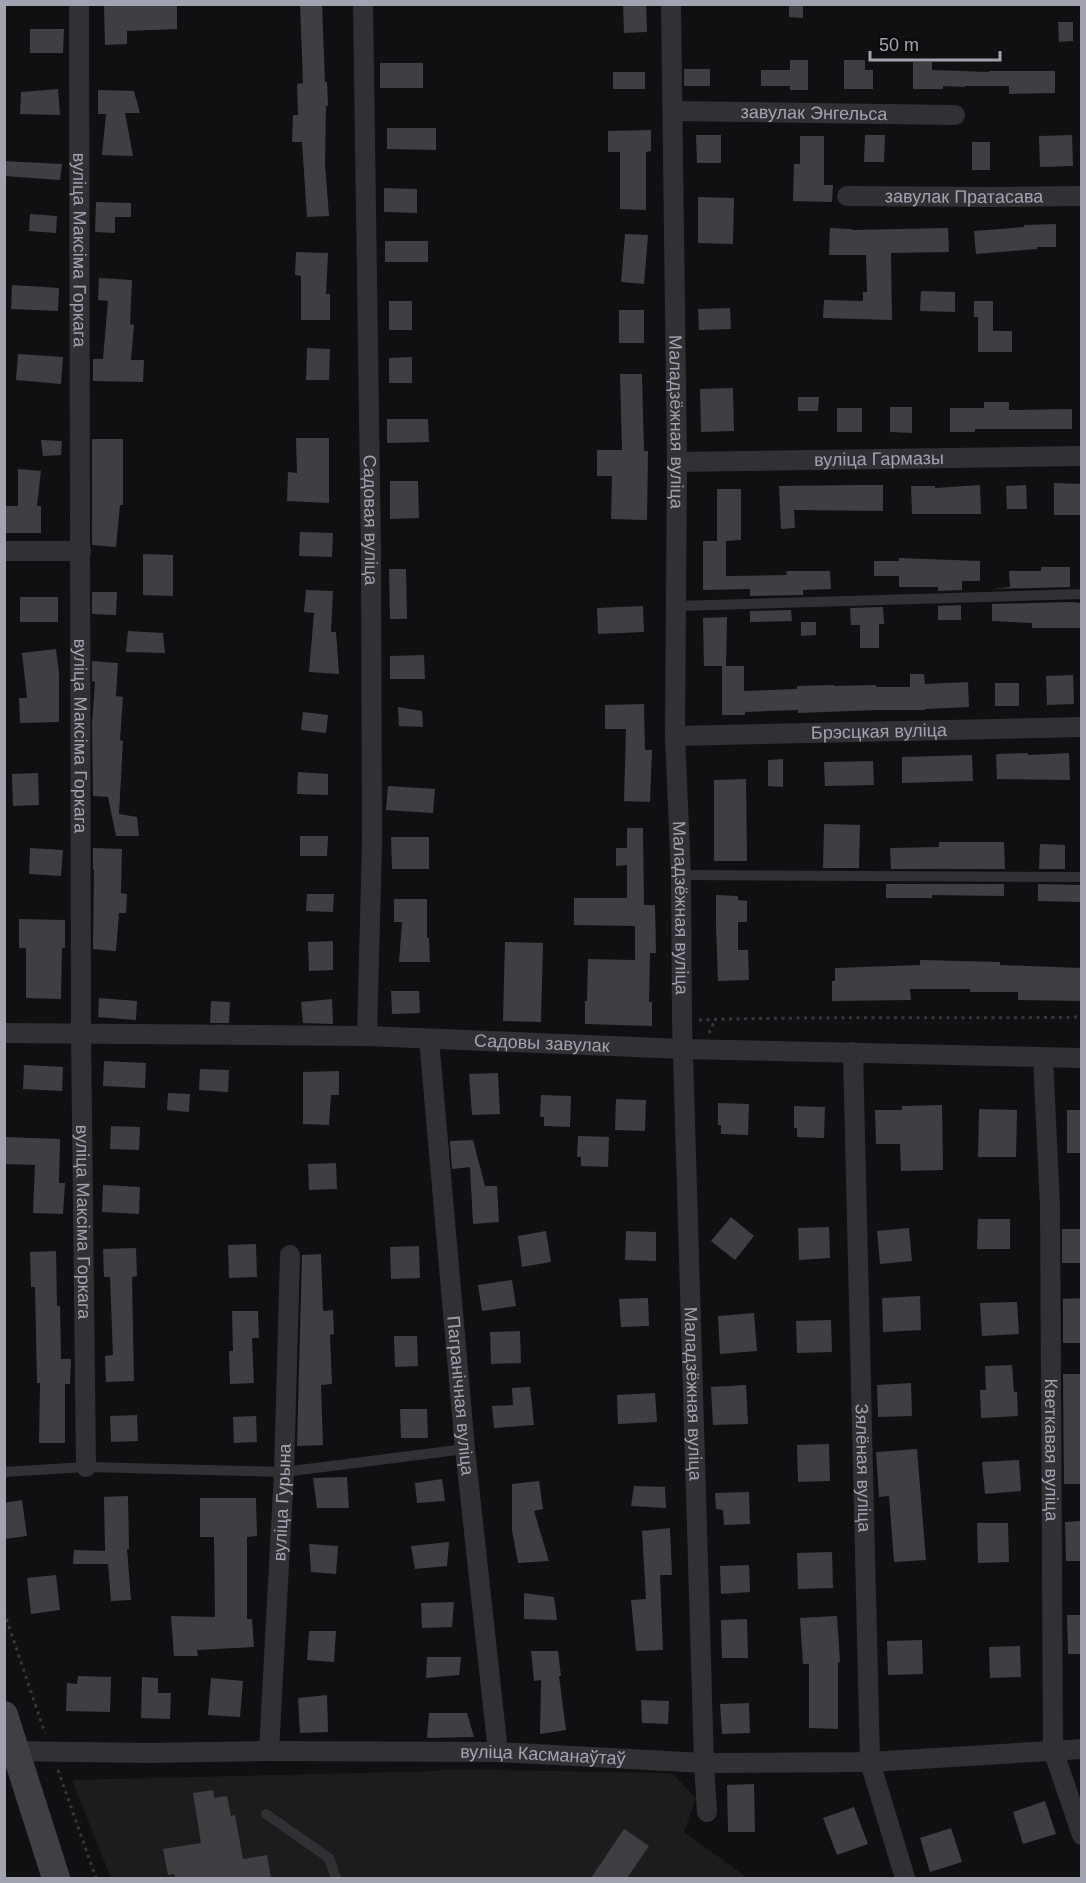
<svg xmlns="http://www.w3.org/2000/svg" width="1086" height="1883" viewBox="0 0 1086 1883" font-family="Helvetica,sans-serif">
  <style>
    .built { fill: #1c1c1d }
    .building { fill: #3f3f43 }
    .lines { fill: none; stroke-linecap: round; stroke-linejoin: round }
    .path { stroke: #37373c; stroke-width: 3; stroke-dasharray: 3 4.5; stroke-linecap: butt }
    .lane { stroke: #313135; stroke-width: 10 }
    .street { stroke: #313135; stroke-width: 20 }
    .secondary { stroke: #3f3f45; stroke-width: 28 }
    .labels { text-anchor: middle; dominant-baseline: central; stroke-width: 4.5; stroke-linejoin: round; paint-order: stroke }
    .street-label { font-size: 18px; fill: #a2a3b0; stroke: #0b0b0b }
  </style>
  <rect width="100%" height="100%" fill="#100f11"/>
  <!-- built -->
  <path class="built" d="M441 1769 672 1773 696 1798 684 1832 748 1878H111L72 1780 440 1771Z"/>
  <!-- building -->
  <path class="building" d="M104 4H177V29L127 31V44L105 45Z
    M300 4H322L325 82H327L328 106H326L325 165 329 216 307 217 302 142H292L293 115H298L297 84 303 83Z
    M623 4H646L647 32 624 33Z
    M789 4H803V18L789 17Z
    M1058 22H1073V41L1059 42Z
    M30 29H64L63 53H30Z
    M790 60H808V90H790V86H761V70H790Z
    M844 60H865V70H873V89H844Z
    M913 62H932V70L989 72V71H1055V93L1009 94V86H965V87L943 86V89H913Z
    M380 63H423V88H380Z
    M684 69H710V86H684Z
    M613 72H645V89H613Z
    M58 89 60 115 20 114 21 92Z
    M98 90 134 91 140 113H125L133 156 102 155 106 114H98Z
    M387 128H436V150L387 149Z
    M651 130V151L646 152V210L620 209V152H608V131Z
    M696 135H721V163H697Z
    M865 135H885L884 162H864Z
    M1072 135 1073 166 1040 167 1039 136Z
    M800 136H824V185H833L832 202 793 201 794 164H800Z
    M972 142H990V170H972Z
    M4 161 62 164 60 180 4 176Z
    M384 188 417 189V213L384 212Z
    M698 197 734 198 733 244 698 243Z
    M96 202 131 203V217H115V233L95 232Z
    M30 214 57 216 56 233 29 231Z
    M1056 224V247H1037V249L976 254 974 231 1024 227V225Z
    M830 228 852 229V230L948 228 949 252 891 253 892 320 823 318 824 300 863 301V292H867L866 255H829Z
    M625 234 648 235 644 284 621 282Z
    M385 241H428V262H385Z
    M296 252 328 253 326 294H330V320H301V276L295 275Z
    M99 278 132 280 130 324 134 325 131 360H144L143 382 93 381V359H103L108 301 98 300Z
    M12 285 59 288 58 311 11 309Z
    M921 291 955 292V312L920 311Z
    M389 301H412V330H389Z
    M974 301H993V331H1012V352H978V317H974Z
    M730 308 731 329 699 330 698 309Z
    M619 310H644V343H619Z
    M307 348 330 349 329 380H306Z
    M18 354 63 357 61 384 16 380Z
    M412 357V383H389V358Z
    M620 374H642L644 451H648L647 520 611 519 612 476H597V450H622Z
    M733 388 734 431 701 432 700 389Z
    M798 397H819L818 411H798Z
    M984 402H1009V410L1072 409V429H975V432H950V408H984Z
    M890 407H912V433L890 432Z
    M837 408H862V432H837Z
    M387 419H428L429 442 387 443Z
    M296 438H329V503L287 501 288 472 297 473Z
    M92 439H123V505H120L116 547 92 545Z
    M41 440 62 441 61 455 43 456Z
    M18 469 41 471 37 506H41V533H4V506H18Z
    M390 481H418L419 518 390 519Z
    M1054 483 1082 484V515H1054Z
    M856 485H883V511L794 510 795 528 781 529 779 486Z
    M980 485 981 514H912L911 486H935V488Z
    M1026 485 1027 509H1007L1006 486Z
    M717 489H741V540L726 541V576L787 575 786 571H830L831 589 803 590V595L750 596V589L703 590V541H724H717Z
    M300 532 333 533 332 557 299 556Z
    M143 554 173 555V596L143 595Z
    M899 558 980 561V581H962V590L938 591V587H899V576H874V561H899Z
    M1041 567H1070V587L993 589 1010 587 1009 571H1041Z
    M389 569H406L407 619H390Z
    M306 590 333 591 331 632H336L339 674 309 672 314 613 304 612Z
    M92 592H117L116 615 92 614Z
    M20 597H58V622H20Z
    M1070 602 1082 603V628H1032V623L992 621V604Z
    M961 605V620H938V606Z
    M643 606 644 632 598 634 597 608Z
    M883 607 884 624H879V648H860V625H851L850 608Z
    M791 610 792 621 750 622V611Z
    M727 617 726 666H744V691L797 689V686L833 685 834 686 876 685V687H910V674H924L925 684 968 682 969 707 925 709V710H877L798 713V710L745 712V715H722V666H704L703 618Z
    M801 622H816V635L801 636Z
    M128 631 163 633 165 653 126 652Z
    M56 649 59 674V722L20 723 19 698H27L22 653Z
    M424 655 425 679H390V656Z
    M92 661 118 663 116 696 123 697 120 740 123 741 119 814 137 817 139 836H116L108 797 93 796 92 724 95 682 92 681Z
    M1073 675 1074 704 1047 705 1046 676Z
    M995 683H1019V706H995Z
    M644 704 645 750H652L650 802 624 801 626 729H605V705Z
    M398 707 422 711 423 727 399 726Z
    M303 712 328 715 326 733 301 730Z
    M1028 753V755L1069 753 1070 780 997 779 996 755 998 754Z
    M972 755 973 781 902 783V757Z
    M783 759V787L768 786V760Z
    M873 761 874 785 825 786 824 762Z
    M298 772 328 774V795L297 794Z
    M38 773 39 805 13 806 12 774Z
    M746 779 747 861H714V780Z
    M388 786 435 789 433 813 386 810Z
    M824 824 860 825 859 868H823Z
    M627 828H643L644 905H655L656 953H650L649 1002H652V1026L585 1024V1001H587L588 959 635 960V926L574 925V898H627V865L616 866V848H627Z
    M300 836H328L327 856H300Z
    M391 837H429V869H392Z
    M939 842H1004L1005 869H891L890 848 939 847Z
    M1040 844 1065 845V869H1039Z
    M30 848 63 850 61 876 29 874Z
    M93 848 122 849 121 893 127 894 126 913H119L116 951 93 949 94 870H93Z
    M886 884H1004V896L932 895V898H886Z
    M1038 884 1082 885V902L1038 901Z
    M307 894H334L333 912 306 911Z
    M716 895 738 896V900L747 901V922H738V950H748L749 980 718 981 716 925Z
    M394 899H427V938H429L430 962H399L402 922H394Z
    M19 919 65 920V948H62L61 999 26 998V948H19Z
    M333 941V970L309 971 308 942Z
    M505 942 543 943 541 1022 503 1021Z
    M920 960 1000 962V965L1082 968V1001L1018 1000V992H970V989H910L911 1000 832 1001V981H835V968L920 965Z
    M391 991H419L420 1013 392 1014Z
    M99 998 137 1001 136 1020 98 1017Z
    M332 999 333 1024 303 1023 301 1002Z
    M211 1001 230 1002 229 1023H210Z
    M104 1061 146 1063 145 1088 103 1086Z
    M24 1065 63 1067 62 1091 23 1089Z
    M200 1069 229 1070 228 1092 199 1090Z
    M339 1071V1095H331L329 1125 303 1124V1072Z
    M498 1073 500 1114 472 1115 469 1074Z
    M168 1093 190 1094 189 1112 167 1110Z
    M541 1095 571 1096 570 1127 544 1126V1117H540Z
    M616 1099 646 1100 645 1131 615 1130Z
    M718 1103 749 1104 748 1135 721 1134V1125H718Z
    M942 1105 943 1170 901 1171 900 1144H876L875 1110H902V1106Z
    M794 1106 825 1107 824 1138 797 1137V1128H794Z
    M979 1109 1017 1110 1016 1157H978Z
    M1067 1110H1082V1153H1067Z
    M111 1126 140 1127 139 1150 110 1149Z
    M578 1136 609 1137 608 1167 581 1166V1157H577Z
    M4 1137 60 1139 59 1183H65L63 1214 33 1213 35 1165 4 1164Z
    M473 1140 485 1186H497L499 1222 473 1224 470 1167 452 1169 450 1141Z
    M336 1163 337 1189 309 1190 308 1164Z
    M103 1185 140 1187 139 1214 102 1212Z
    M731 1217 754 1236 735 1260 711 1241Z
    M978 1219H1010V1249H977Z
    M829 1227 830 1258 799 1260 798 1228Z
    M909 1228 912 1261 880 1264 877 1231Z
    M1062 1229H1082V1263H1062Z
    M546 1231 551 1262 522 1267 518 1236Z
    M626 1231 656 1232V1261L625 1260Z
    M256 1244 257 1277 229 1278 228 1245Z
    M419 1246 420 1278 391 1279 390 1247Z
    M136 1248 137 1276 132 1277 134 1381 106 1382 105 1356 113 1355 110 1277H104L103 1249Z
    M56 1251 57 1306H60L61 1359H71L70 1384H65V1443H39L40 1383H37L35 1287H31L30 1252Z
    M321 1254 323 1311 333 1310 334 1334 330 1335 332 1384 321 1385 323 1445 297 1446 302 1255Z
    M512 1280 516 1306 482 1311 478 1285Z
    M920 1296 921 1330 883 1332 882 1298Z
    M648 1298 649 1326 621 1327 619 1299Z
    M1082 1298 1081 1343H1063V1299Z
    M1017 1302 1019 1334 982 1336 980 1303Z
    M232 1311H258L259 1338H252L254 1383 230 1384 229 1351H233Z
    M754 1313 757 1351 720 1354 718 1316Z
    M831 1320 832 1352 797 1353 796 1321Z
    M520 1331 521 1363 491 1364 490 1332Z
    M394 1336H417L418 1366 395 1367Z
    M1012 1365 1014 1392H1017L1018 1416 981 1418 980 1390H986L985 1366Z
    M1063 1374H1082V1484H1064Z
    M911 1383 912 1416 878 1417 877 1385Z
    M746 1385 748 1424 713 1425 711 1387Z
    M530 1387 534 1425 494 1428 492 1406 513 1405 512 1388Z
    M655 1393 657 1422 618 1424 617 1395Z
    M400 1409H427L428 1438H401Z
    M137 1415 138 1441 111 1442 110 1416Z
    M256 1416 257 1442 234 1443 233 1417Z
    M829 1444 830 1481 798 1482 797 1445Z
    M917 1449 926 1560 894 1562 889 1496 879 1497 876 1452Z
    M1019 1460 1021 1491 985 1494 982 1462Z
    M347 1477 349 1508H317L313 1478Z
    M442 1479 445 1501 417 1503 415 1483Z
    M539 1481 543 1509 534 1511 549 1561 518 1563 512 1530V1484Z
    M634 1486 665 1487 666 1508 631 1506Z
    M749 1492 750 1524 724 1525 723 1510 716 1509 715 1493Z
    M128 1496 129 1549H127L131 1600 111 1601 108 1564H73L74 1550 105 1551 104 1497Z
    M200 1498H256L257 1536 247 1537V1619H252L254 1647 197 1650 198 1656H174L171 1616 215 1617 214 1537H200Z
    M22 1500 27 1536 4 1539V1503Z
    M1082 1521V1561H1066L1065 1522Z
    M977 1523H1008L1009 1562 978 1563Z
    M670 1528 672 1575H660L663 1650 636 1651 631 1600 646 1599 642 1531Z
    M449 1542 447 1566 415 1569 411 1546Z
    M309 1544 338 1546 336 1574 311 1572Z
    M832 1552 833 1588 798 1589 797 1553Z
    M749 1565 750 1592 721 1594 720 1566Z
    M56 1575 60 1610 31 1614 27 1578Z
    M524 1593 554 1597 557 1620 524 1619Z
    M454 1602 452 1627 422 1628 421 1603Z
    M1067 1615H1082V1654H1068Z
    M837 1616 840 1662H838V1729L809 1728V1664H803L800 1618Z
    M747 1619 748 1658H722L721 1620Z
    M309 1631H336L334 1662 307 1660Z
    M922 1640 923 1674 888 1675 887 1641Z
    M1020 1646 1021 1677 990 1678 989 1647Z
    M531 1651H558L561 1676H559L566 1730 540 1734 541 1680 534 1681Z
    M427 1657H461L459 1675 426 1678Z
    M78 1676 111 1677 110 1712 66 1711 67 1683 77 1684Z
    M142 1677 158 1678V1693H171L170 1719 141 1718Z
    M211 1678 243 1681 240 1717 208 1715Z
    M327 1695 328 1732 300 1733 298 1698Z
    M641 1700 669 1701 668 1724 642 1723Z
    M749 1703 750 1733 722 1734 720 1704Z
    M429 1713H467L474 1737 427 1738Z
    M754 1784 755 1832H728L727 1785Z
    M213 1790 214 1798 227 1796 231 1816 235 1815 243 1859 267 1855 271 1878H175L174 1874 168 1875 163 1849 201 1843 193 1793Z
    M1045 1801 1056 1834 1023 1844 1013 1812Z
    M854 1807 868 1844 837 1855 823 1818Z
    M951 1828 962 1862 930 1872 920 1838Z
    M624 1829 649 1846 627 1878H591Z"/>
  <g class="lines">
    <!-- path -->
    <path class="path" d="M699 1020C827 1016 954 1019 1082 1017
      M709 1033 715 1020
      M4 1612 45 1733
      M58 1770 96 1878"/>
    <!-- lane -->
    <path class="lane" d="M676 606 1082 594
      M681 875 1082 877
      M4 1472 86 1467 284 1472 465 1449
      M266 1814 329 1858 336 1878"/>
    <!-- street -->
    <g class="street">
      <path id="s1" d="M79 4 81 1033 86 1467"/>
      <path id="s2" d="M363 4 371 553 372 842 367 1036"/>
      <path id="s3" d="M671 4 677 462 675 736 681 875 682 1021 704 1763 707 1812"/>
      <path id="s4" d="M673 111 955 115"/>
      <path id="s5" d="M847 196 988 197 1082 196"/>
      <path id="s6" d="M677 462 1082 456"/>
      <path d="M4 551H81"/>
      <path id="s7" d="M675 736 1082 727"/>
      <path id="s8" d="M4 1033 367 1036 683 1049 1082 1058"/>
      <path id="s9" d="M429 1039 465 1449 498 1752"/>
      <path id="s10" d="M853 1052 870 1762 905 1878"/>
      <path id="s11" d="M1043 1058 1050 1206 1053 1750 1082 1835"/>
      <path id="s12" d="M5 1751 148 1753 269 1751 498 1752 704 1763 870 1762 1082 1749"/>
      <path id="s13" d="M269 1751 284 1472 290 1255"/>
    </g>
    <!-- secondary -->
    <path class="secondary" d="M4 1715 56 1878"/>
  </g>
  <g class="labels">
    <!-- street labels -->
    <g class="street-label">
      <text stroke="none"><textPath href="#s4" startOffset="141">завулак Энгельса</textPath></text>
      <text stroke="none"><textPath href="#s5" startOffset="117">завулак Пратасава</textPath></text>
      <text stroke="none"><textPath href="#s1" startOffset="246">вуліца Максіма Горкага</textPath></text>
      <text stroke="none"><textPath href="#s3" startOffset="418">Маладзёжная вуліца</textPath></text>
      <text stroke="none"><textPath href="#s6" startOffset="202">вуліца Гармазы</textPath></text>
      <text stroke="none"><textPath href="#s2" startOffset="516">Садовая вуліца</textPath></text>
      <text stroke="none"><textPath href="#s7" startOffset="204">Брэсцкая вуліца</textPath></text>
      <text stroke="none"><textPath href="#s1" startOffset="732">вуліца Максіма Горкага</textPath></text>
      <text stroke="none"><textPath href="#s3" startOffset="904">Маладзёжная вуліца</textPath></text>
      <text stroke="none"><textPath href="#s8" startOffset="538">Садовы завулак</textPath></text>
      <text stroke="none"><textPath href="#s1" startOffset="1218">вуліца Максіма Горкага</textPath></text>
      <text stroke="none"><textPath href="#s3" startOffset="1390">Маладзёжная вуліца</textPath></text>
      <text stroke="none"><textPath href="#s9" startOffset="358">Пагранічная вуліца</textPath></text>
      <text stroke="none"><textPath href="#s11" startOffset="392">Кветкавая вуліца</textPath></text>
      <text stroke="none"><textPath href="#s10" startOffset="416">Зялёная вуліца</textPath></text>
      <text stroke="none"><textPath href="#s13" startOffset="249">вуліца Гурына</textPath></text>
      <text stroke="none"><textPath href="#s12" startOffset="538">вуліца Касманаўтаў</textPath></text>
    </g>
  </g>
  <!-- border -->
  <rect width="1086" height="1883" fill="none" stroke="#a2a3b0" stroke-width="12"/>
  <!-- scale -->
  <path d="M870 51v9h130v-9" fill="none" stroke="#a2a3b0" stroke-width="3"/>
  <text x="879" y="51" font-size="18" fill="#a2a3b0" stroke="#0b0b0b" stroke-width="4.5" paint-order="stroke">50 m</text>
</svg>
